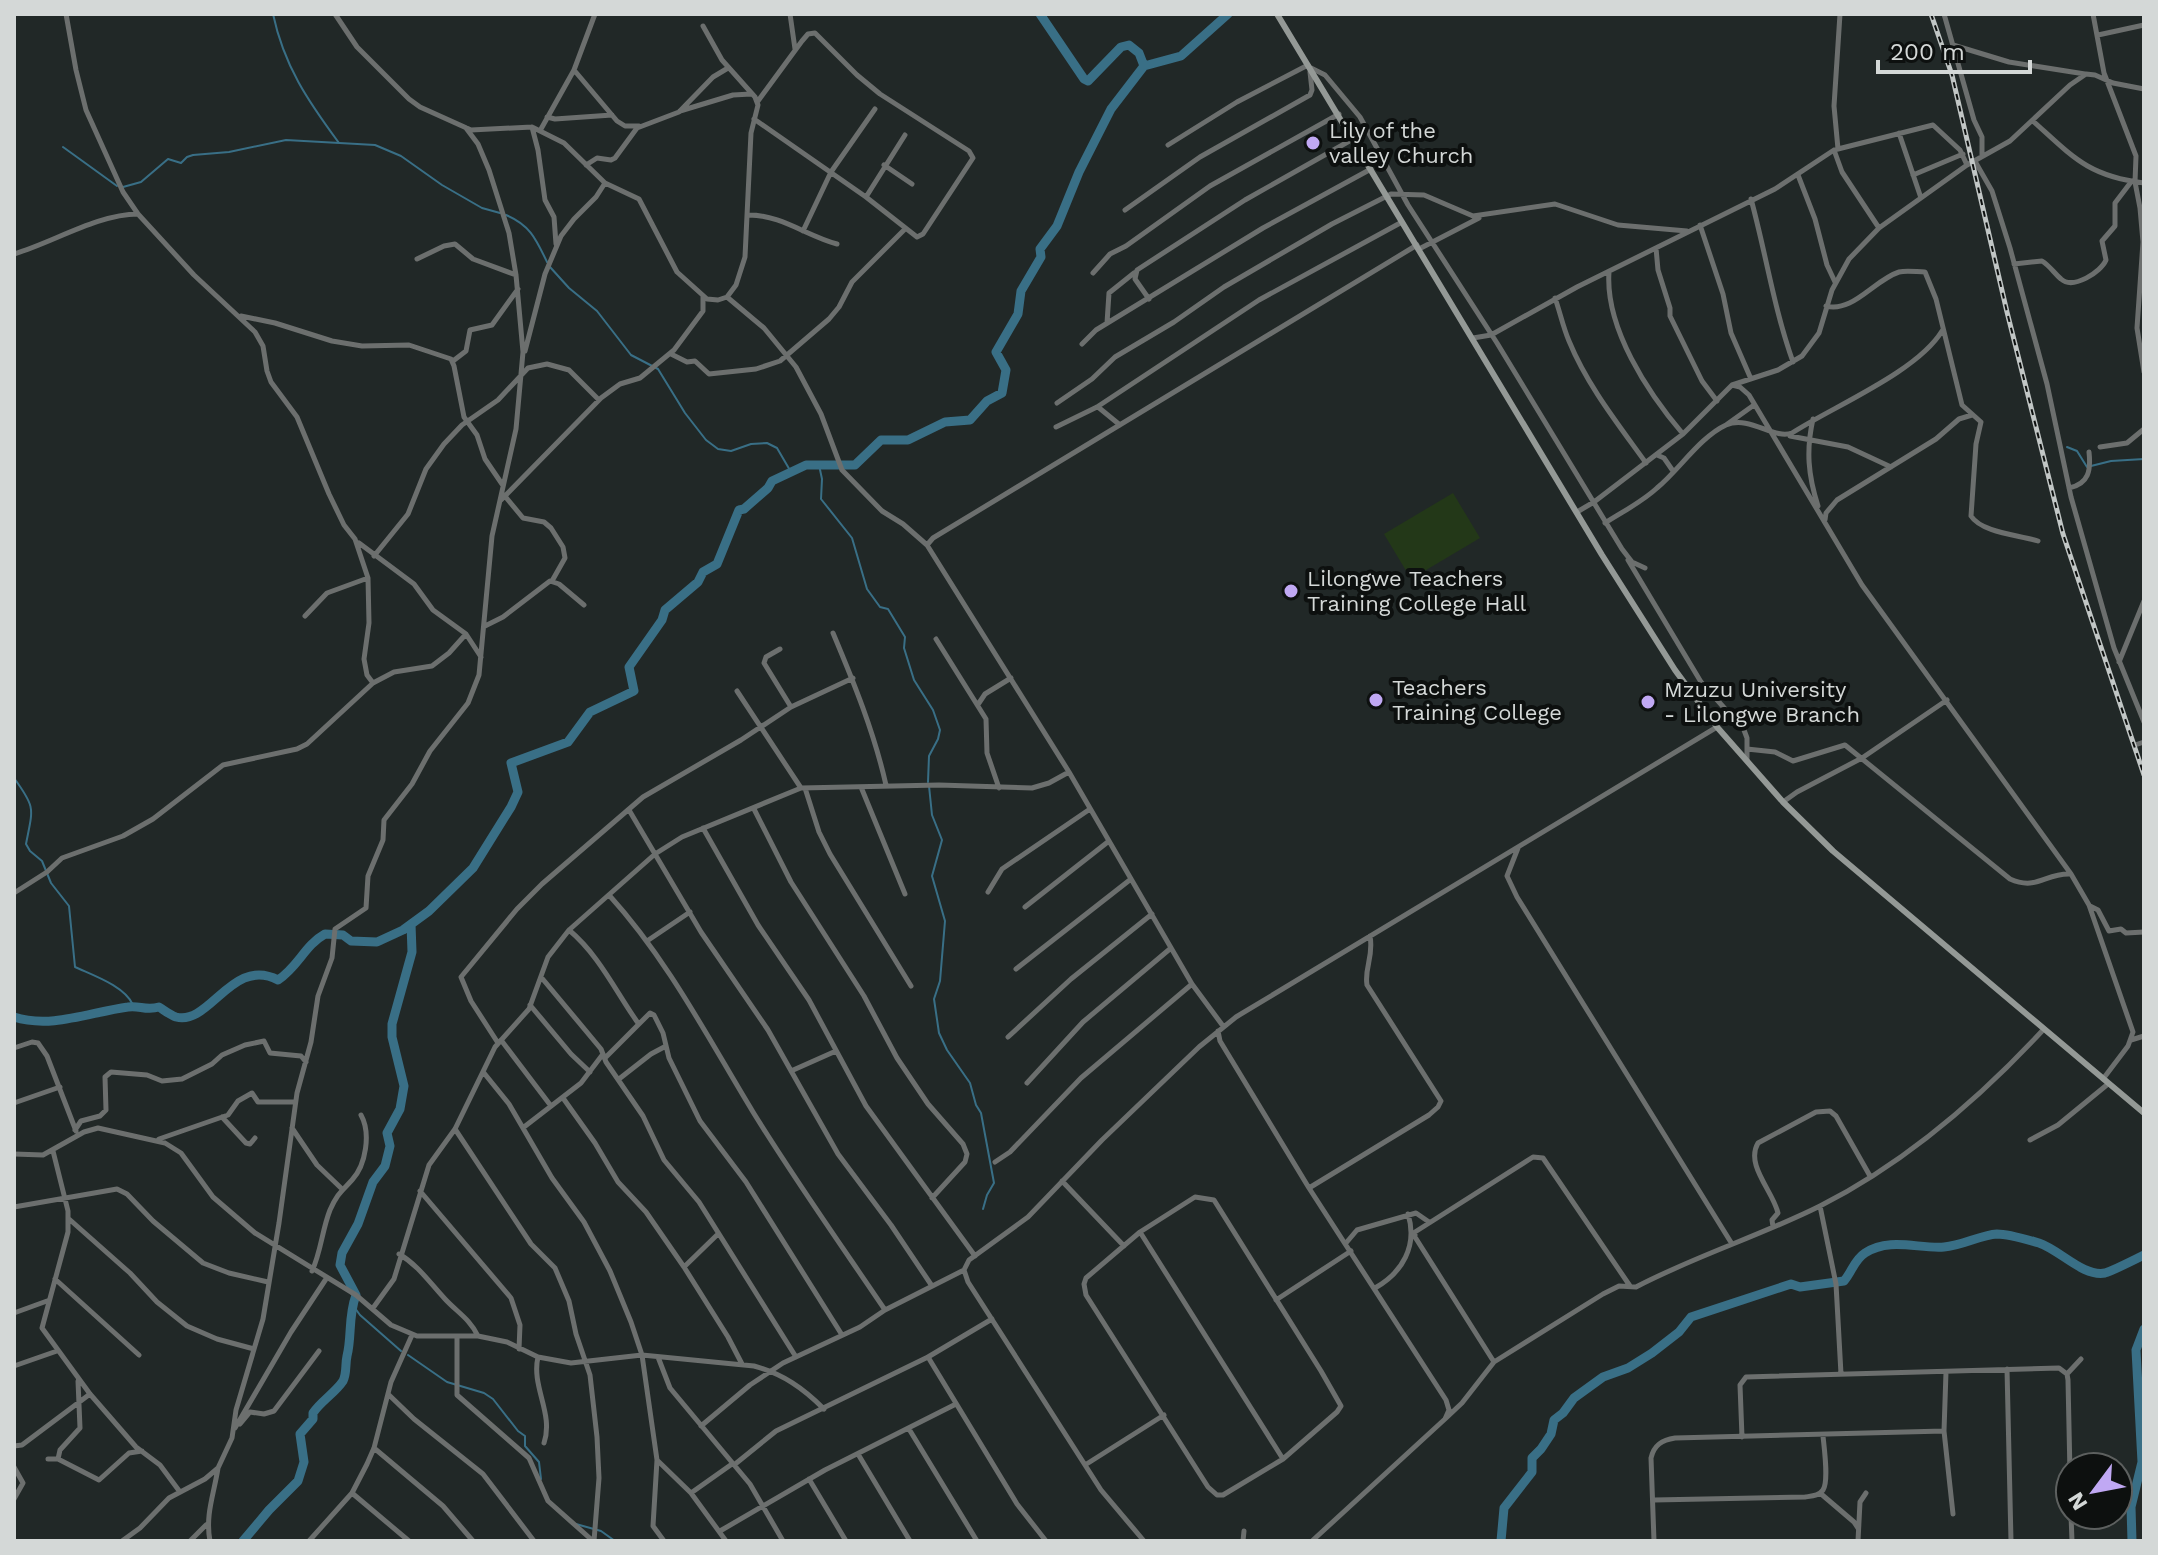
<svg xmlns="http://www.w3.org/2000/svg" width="2158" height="1555" viewBox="0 0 2158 1555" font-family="'Work Sans',sans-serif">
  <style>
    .green { fill: #233818 }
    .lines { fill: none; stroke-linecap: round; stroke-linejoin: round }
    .stream { stroke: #396f86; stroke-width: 2 }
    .river { stroke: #396f86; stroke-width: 9 }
    .street { stroke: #6c6f6e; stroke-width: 5 }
    .secondary { stroke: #949996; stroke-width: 6 }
    .rail-casing { stroke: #c1c6c5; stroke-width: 5 }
    .rail { stroke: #0d100f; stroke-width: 2; stroke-dasharray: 6; stroke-linecap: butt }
    .poi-dot { fill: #c0a8f3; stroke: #0d100f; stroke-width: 3 }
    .labels { text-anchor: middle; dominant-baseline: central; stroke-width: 8; stroke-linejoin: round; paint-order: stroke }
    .poi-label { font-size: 22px; fill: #d4d8d7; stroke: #0d100f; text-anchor: start }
  </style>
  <rect width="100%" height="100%" fill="#212827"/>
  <!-- green -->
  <path class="green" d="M1453 493 1480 538 1411 579 1384 534Z"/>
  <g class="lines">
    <!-- stream -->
    <path class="stream" d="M273 14C284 66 308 101 339 143
      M63 147 117 186
      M123 187 141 182 168 159 181 163 187 157 193 155 229 152 286 140 375 145 401 156 442 185 482 208 500 213
      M506 215C530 225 536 239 547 262
      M550 267 569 288 597 311 631 355 658 369 685 413 706 440 718 449 731 451 751 444 767 443 777 448 791 472
      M2067 447 2077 451 2087 467 2111 461 2144 459
      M819 465 822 479 821 499 852 538 867 589 880 607 888 609 905 637 904 648 914 680 933 710 940 730 938 739 929 756 928 782
      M14 778C36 808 33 808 26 844L30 851 42 861 51 883 69 906 75 967C92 975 125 986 133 1005
      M929 786 932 815 942 840 932 876 945 921 940 981 934 999 939 1033 947 1050 970 1083 976 1105 981 1113 994 1183 987 1195 983 1209
      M352 1304 360 1315 401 1351
      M408 1355 447 1382 484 1393 493 1399 518 1431 525 1436V1446L539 1462 541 1479
      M576 1524 601 1531 615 1541"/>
    <!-- river -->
    <path class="river" d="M1040 14 1084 79 1088 81 1121 47 1129 45 1139 53 1144 66
      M14 1017C52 1029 90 1012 128 1007 139 1005 146 1011 159 1007 164 1010 170 1015 176 1017 210 1026 232 956 278 980 298 967 305 945 325 934L343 935 351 941 377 942 403 930 429 911 473 868 511 807 518 792 511 763 568 742 590 712 634 691 629 667 662 620 665 610 698 582 703 572 717 564 739 510 744 509 768 488 772 481 806 465H855L881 440H908L945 422 970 420 987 401 1002 393 1006 370 996 352 1018 314 1021 291 1041 257 1040 249 1057 226 1079 172 1111 109 1144 66 1181 56 1228 14
      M243 1541 269 1510 298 1481 304 1462 300 1434 313 1419V1413C321 1401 335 1393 343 1381 347 1373 345 1365 347 1356 352 1336 348 1316 356 1295L340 1265 342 1253 358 1224 373 1182 385 1166 390 1146 387 1133 400 1109 404 1086 392 1037V1024L412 952 411 924
      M1501 1541 1504 1508 1532 1472V1458L1541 1449 1551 1434 1554 1420 1563 1413 1574 1398 1603 1377 1628 1368 1652 1353 1679 1332 1691 1317 1791 1284 1800 1287 1844 1281C1852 1272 1854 1260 1865 1253 1890 1237 1918 1249 1944 1247 1962 1246 1980 1235 1997 1234 2009 1234 2028 1240 2039 1243 2060 1250 2083 1277 2105 1273 2109 1272 2138 1258 2144 1255
      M2132 1541 2131 1507 2142 1462 2136 1350 2144 1329"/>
    <!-- street -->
    <path class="street" d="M66 14 76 70 86 110 123 192 138 214 194 275 255 332 263 346 267 371 271 382 297 417 329 494 344 525 355 539 368 578 369 623 364 659 367 675 373 683
      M335 14 357 47 409 99 420 107 471 130 532 127 564 143 605 183 639 199 677 272 707 299 718 300 727 297 736 285 745 257 751 133 758 105 755 97 722 60 703 26
      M790 14 795 49
      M1944 14 1974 120 1982 137V156
      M2093 14 2104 73 2136 156 2135 182 2140 208 2143 242 2137 328 2144 372
      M2098 35 2144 25
      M1953 45 2009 62 2085 74
      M1311 68 1325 75 1360 117 1408 205 1497 343 1622 549 1632 562 1645 568
      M574 70 617 121 625 126H639
      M680 111 733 95 751 94
      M547 117 555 119 612 115
      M754 119 866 197 917 237 923 234 973 158 969 151 880 94 857 75 815 33 808 34 802 41 758 101
      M2033 121C2073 157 2088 176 2144 183
      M532 127 538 150 545 200 554 217 556 244
      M541 129 574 70 595 14
      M1899 133 1921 198
      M1168 145 1237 102 1308 65
      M1838 149 1834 106 1840 14
      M1834 150 1842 172 1879 228
      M1976 163 1992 191 2010 248 2047 384 2071 497 2114 648 2144 722
      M586 165 597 158 611 160 615 158 637 128 679 112 713 77 728 68
      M884 165 912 184
      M1798 175 1815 219 1827 265 1835 282
      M1913 175 1963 154
      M866 197 905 135
      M1751 199C1766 254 1774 309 1793 362
      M1125 210 1200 157 1310 95 1312 90 1310 72
      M749 215C781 215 807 236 837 244
      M1700 225 1723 294 1731 333 1751 379
      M803 231 831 172 875 109
      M1656 248 1658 270 1670 308V316L1702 381 1717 401
      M1419 249 1479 218
      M14 254C52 243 98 214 138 214
      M417 259 444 246 455 244 473 259 516 275
      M2014 264 2042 261C2050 266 2054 273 2061 279 2073 290 2101 272 2106 260L2102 241 2115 226V203L2131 182
      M1609 272C1605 328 1648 393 1683 434
      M1093 273 1110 254 1126 246 1210 186 1339 114
      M727 297 764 328 796 367 821 414 842 470 882 511 903 524 927 545
      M1555 298C1560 312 1563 327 1569 341 1587 385 1618 424 1646 463
      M1149 299 1135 279 1137 270 1245 200 1353 139
      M1826 306C1853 313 1874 280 1899 272 1907 270 1917 272 1925 272L1936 299 1962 405 1981 422 1976 444 1971 516C1982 533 2020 535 2038 541
      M241 316 275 323 332 341 362 346 409 345 451 359 454 366 464 417 477 435 485 459 502 484
      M1107 323 1109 293 1134 273
      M1473 338 1491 335 1577 287 1775 189 1834 150 1933 125 1960 150 1967 165
      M1082 344 1096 330 1263 228 1371 169
      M525 351 545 274 561 236 574 219 596 197 605 183
      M671 354 687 362 695 361 709 374 756 369 780 361 829 319 839 307 852 282 905 229
      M453 361 466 351 470 330 492 325 518 289
      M1732 385 1740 387 1749 395 1862 585 2071 874 2089 905 2133 1032 2128 1046 2103 1079
      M1057 403 1092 379 1115 357 1174 322 1224 287 1332 224 1391 194 1424 195 1473 216 1555 204 1618 225 1687 231
      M1098 407 1120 425
      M1813 419C1806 450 1808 475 1818 506
      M1726 425 1754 405
      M1056 427 1097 407 1259 300 1402 222
      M1790 436 1848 447 1891 467
      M2100 447 2127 443 2144 429
      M1657 455 1664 458 1673 471
      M2069 488C2089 484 2091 470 2089 452
      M504 495 523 518 544 522 551 528 563 547 565 558 552 581
      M501 500 601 398 620 384 640 378 674 350 703 311V297
      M1577 512 1594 502 1683 434 1732 385 1778 370 1802 356 1819 333 1832 290 1849 259 1879 228 1967 165 2010 141 2070 85 2086 74 2095 75 2113 83 2144 89
      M1825 520 1826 513 1837 500 1936 439 1959 419 1972 415
      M1605 523C1622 512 1642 502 1657 488 1679 470 1700 437 1726 425 1750 415 1774 440 1792 433 1834 406 1917 372 1942 331
      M359 543 414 584 433 610 466 634 481 657
      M374 556 408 514 426 469 444 444 462 425 498 400 528 368 547 364 569 370 599 400
      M1628 560 1701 682 1744 730 1747 738V760
      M305 616 327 593 368 578
      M485 626 503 617 550 581 559 584 584 605
      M833 633C854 683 874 732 886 785
      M936 639 986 719 987 753 999 788
      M780 649 766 657 764 663 791 707
      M2119 662 2144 601
      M737 691 801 788
      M979 703 985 694 1011 678
      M2135 745 2144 742
      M1747 749 1775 752 1793 761 1845 745 2010 879C2037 891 2045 873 2070 874
      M861 787 905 894
      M805 788 819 832 830 854 911 986
      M1783 802 1797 792 1862 758 1947 700
      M754 809 791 882 864 996 897 1058 928 1104 963 1144 967 1154 965 1162 932 1198
      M629 810 701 932 768 1030 838 1154 891 1225 932 1286
      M703 828 758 925 809 1000 866 1106 975 1256
      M1518 848 1507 876 1517 897 1732 1244
      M988 892 1002 869 1090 809
      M14 893 47 872 62 858 123 836 153 819 223 765 297 749 307 744 373 683 394 672 432 666 449 653 466 634
      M609 895C668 960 708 1038 753 1112 795 1180 841 1245 885 1310
      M2090 906 2098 910 2109 931 2121 929 2126 933 2144 932
      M1025 907 1109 841
      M569 930C599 955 616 992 638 1023
      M647 941 690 912
      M1016 969 1131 879
      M541 977 601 1049 606 1062 643 1116 664 1160 699 1202 796 1357
      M530 1005 571 1054 590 1072
      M1223 1026 1192 984 1069 772 927 545 933 538 1417 245
      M1218 1031 1220 1041 1309 1188 1446 1400 1449 1410 1445 1419 1312 1541
      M1008 1037 1071 979 1152 914
      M501 1040 551 1106
      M2131 1040 2144 1036
      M498 1043 471 1001 461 977 517 909 542 884 643 797 741 740 791 707 853 678
      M14 1048 32 1042 38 1043 47 1056 76 1131
      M605 1058 650 1013 654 1015 663 1033 669 1058 700 1121 746 1182 842 1335
      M791 1071 836 1051
      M484 1073 509 1104 552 1178 584 1222 610 1271 631 1322 642 1355 657 1460 653 1526 664 1541
      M619 1079 651 1054 666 1046
      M1027 1083 1083 1022 1171 948
      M563 1098 595 1143 618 1182 646 1212 684 1267 728 1337 742 1364
      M14 1103 60 1087
      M222 1117 246 1143 250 1144 255 1138
      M524 1127 581 1083 603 1054
      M292 1128 317 1165 341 1188
      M455 1129 531 1244 555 1268 569 1301 576 1334 590 1375 597 1437 599 1478 594 1541
      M75 1130 81 1121 100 1116 106 1110 105 1077 111 1072 147 1075 162 1081 182 1079 212 1064 222 1055 245 1045 264 1041 270 1053 301 1056 306 1062
      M159 1139 228 1115 238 1101 252 1093 258 1102H295
      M2030 1140 2058 1125 2108 1084
      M53 1151 68 1211V1232L42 1328 90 1394 136 1447 160 1465 180 1492
      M14 1154 43 1155 84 1132 98 1128 165 1143 181 1153 213 1197 255 1233 356 1295 391 1325 417 1336H478L507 1342 538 1357 571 1363 642 1355 754 1366C783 1374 803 1388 824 1409
      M995 1162 1010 1152 1081 1078 1192 984
      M1062 1181 1124 1246
      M1309 1188 1429 1115 1438 1107 1441 1101 1367 985C1364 968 1374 957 1370 936
      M420 1191 511 1298 520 1325 519 1349
      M1195 1197 1214 1200 1321 1371 1341 1406 1337 1412 1283 1459 1223 1495H1217L1208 1487 1086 1295 1084 1284 1086 1278 1140 1232Z
      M1820 1206 1836 1284 1841 1374
      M14 1207 117 1189 127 1194 153 1221 203 1263 229 1273 268 1282
      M69 1219 130 1273 157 1302 187 1326 217 1339 254 1349
      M1773 1227 1772 1220 1778 1213C1773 1191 1745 1165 1758 1143L1816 1112 1830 1111 1836 1116 1870 1176
      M1140 1232 1283 1459
      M1346 1243 1357 1230 1416 1213 1429 1222
      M399 1254C418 1265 430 1283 445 1299 457 1312 470 1319 478 1336
      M684 1267 718 1234
      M964 1270 968 1282 1101 1490 1144 1541
      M312 1271C321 1252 322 1230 330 1210 337 1194 341 1192 352 1180 366 1165 371 1133 361 1115
      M55 1279 139 1355
      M1375 1288C1402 1273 1418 1246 1408 1214
      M1276 1300 1351 1251
      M373 1308 394 1279 429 1165 455 1129 495 1047 529 1009 548 957 569 930 655 854 682 837 801 788 939 785 1032 788 1049 783 1069 772
      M14 1313 47 1301
      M457 1336V1395L529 1458 548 1501 593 1541
      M538 1357C531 1387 554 1413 544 1443
      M658 1357 670 1388 750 1484 783 1541
      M928 1357 1017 1504 1046 1541
      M1494 1362 1415 1237V1232L1533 1157 1543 1158 1630 1286
      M14 1366 57 1351
      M2007 1369 2011 1541
      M2067 1374 2081 1359
      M388 1394 414 1419 483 1474 534 1541
      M1445 1419 1462 1403 1494 1362 1603 1294 1619 1286 1636 1287C1695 1256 1760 1236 1820 1206 1905 1163 1979 1099 2043 1030
      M240 1424 250 1412 264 1414 274 1411 319 1351
      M701 1426 750 1385 783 1363 860 1327 885 1310 964 1270 969 1260 1028 1217 1102 1140 1199 1047 1236 1017 1717 727
      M235 1428 291 1332 326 1279
      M909 1429 977 1541
      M1944 1431 1953 1514
      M1742 1437 1740 1385 1746 1377 2059 1368 2067 1374 2068 1380 2070 1474
      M14 1446 22 1445 90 1394
      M374 1448 443 1506 473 1541
      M858 1454 910 1541
      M48 1459H58L99 1480 129 1453 142 1451
      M58 1459 60 1450 80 1428 78 1381
      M658 1461 691 1493 726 1541
      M734 1465 776 1431 928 1357 992 1319
      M1085 1465 1164 1415
      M14 1467 23 1483 14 1499
      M809 1479 846 1541
      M352 1493 409 1541
      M691 1493 732 1464
      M1820 1493 1854 1522 1858 1528
      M1654 1500 1805 1497C1812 1496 1819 1496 1823 1490 1829 1481 1824 1447 1823 1436
      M2071 1515 2072 1541
      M720 1531 825 1470 956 1404
      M122 1541 140 1528 169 1498 205 1479 218 1468 232 1438 236 1410 263 1319 279 1223 297 1093 311 1042 318 996 332 958 335 929 366 908 368 876 383 840 384 820 412 784 430 751 468 703 479 675 492 536 516 429 523 352 516 275 509 233 489 170 478 144 466 128
      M190 1541 206 1525
      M210 1541C205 1515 214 1494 218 1468
      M309 1541 352 1493 367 1464 374 1448 391 1382 412 1335
      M1243 1541 1244 1531
      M1654 1541 1651 1458C1654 1445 1662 1440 1675 1438L1944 1431 1946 1372
      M1858 1541 1860 1502 1866 1493"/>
    <!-- secondary -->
    <path class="secondary" d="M1277 14 1602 555 1675 670 1717 727 1783 802 1833 851 2144 1113"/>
    <defs>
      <path id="rail" d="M1931 14 1952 75 2007 312 2063 534 2144 775"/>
    </defs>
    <!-- rail casing -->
    <use href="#rail" class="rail-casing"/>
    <!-- rail -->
    <use href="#rail" class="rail"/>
  </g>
  <!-- markers -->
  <g class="poi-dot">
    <circle cx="1313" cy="143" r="8"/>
    <circle cx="1291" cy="591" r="8"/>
    <circle cx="1376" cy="700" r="8"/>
    <circle cx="1648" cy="702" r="8"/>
  </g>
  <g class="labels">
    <!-- poi labels -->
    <g class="poi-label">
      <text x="1329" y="130">Lily of the<tspan x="1329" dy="25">valley Church</tspan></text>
      <text x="1307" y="578">Lilongwe Teachers<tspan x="1307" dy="25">Training College Hall</tspan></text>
      <text x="1392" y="687">Teachers<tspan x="1392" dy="25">Training College</tspan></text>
      <text x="1664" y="689">Mzuzu University<tspan x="1664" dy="25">- Lilongwe Branch</tspan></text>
    </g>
  </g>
  <!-- border -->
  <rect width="2158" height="1555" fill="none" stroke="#d4d8d7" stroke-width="32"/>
  <!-- north arrow -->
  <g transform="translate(2094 1491) rotate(238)"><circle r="38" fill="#0d100f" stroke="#5d605f" stroke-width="2"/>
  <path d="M0-6L14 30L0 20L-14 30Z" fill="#c0a8f3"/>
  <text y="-12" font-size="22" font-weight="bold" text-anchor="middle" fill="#d4d8d7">N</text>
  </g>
  <!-- scale -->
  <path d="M1878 60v12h152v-12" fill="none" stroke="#d4d8d7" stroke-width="4"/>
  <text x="1890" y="60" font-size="24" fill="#d4d8d7" stroke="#0d100f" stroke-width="6" paint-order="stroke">200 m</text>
</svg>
